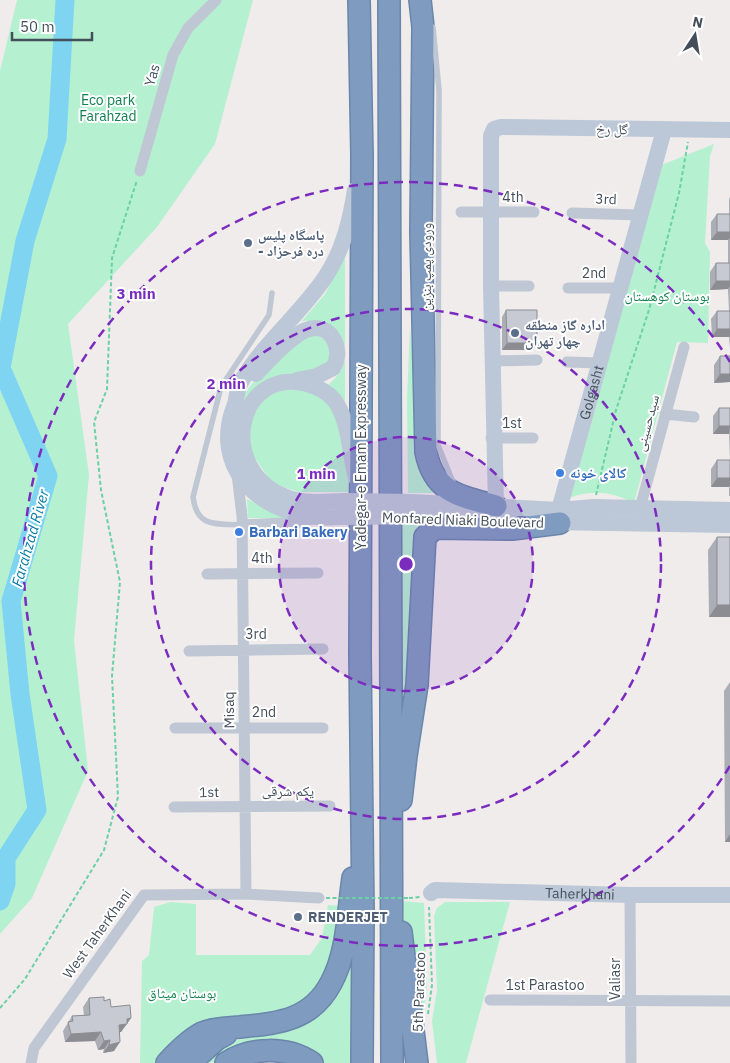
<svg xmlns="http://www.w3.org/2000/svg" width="730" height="1063" viewBox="0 0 730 1063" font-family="'IBM Plex Sans','Noto Naskh Arabic',sans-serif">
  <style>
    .green { fill: #b5f1d0 }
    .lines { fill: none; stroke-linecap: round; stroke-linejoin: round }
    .river { stroke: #7fd4f2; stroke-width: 19 }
    .highway-casing { stroke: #6b86ab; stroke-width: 24 }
    .path { stroke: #6bd1a4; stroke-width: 2; stroke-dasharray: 4 2.5; stroke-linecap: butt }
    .lane { stroke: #bec7d3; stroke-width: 5.5 }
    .street { stroke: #bec7d3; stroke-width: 11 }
    .secondary { stroke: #bcc8d7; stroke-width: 16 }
    .highway { stroke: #7f9bbf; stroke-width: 21 }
    .path-bridge { stroke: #6bd1a4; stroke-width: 2; stroke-dasharray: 4 2.5; stroke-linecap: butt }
    .secondary-bridge { stroke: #bcc8d7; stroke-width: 16 }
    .wall { fill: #abaeb5 }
    .shaded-wall { fill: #8b8d93 }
    .building { fill: #c7cad2; stroke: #8b8d93 }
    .ring { fill: none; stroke: #7b2cbf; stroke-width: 2.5; stroke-dasharray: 9 6 }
    .service-dot { fill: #5c6f8a; stroke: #fff; stroke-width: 2 }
    .shop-dot { fill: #3f7fe0; stroke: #fff; stroke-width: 2 }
    .labels { text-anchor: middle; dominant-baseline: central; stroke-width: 4; stroke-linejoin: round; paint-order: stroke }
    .street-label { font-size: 14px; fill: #434e5a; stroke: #fff }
    .park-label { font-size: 14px; fill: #10804e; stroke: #fff }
    .service-label { font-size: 14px; font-weight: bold; fill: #4e5e75; stroke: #fff; text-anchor: start }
    .shop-label { font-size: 14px; font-weight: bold; fill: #366cbe; stroke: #fff; text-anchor: start }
    .water-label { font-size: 15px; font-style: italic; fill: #037ba6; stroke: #fff }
    .centre { fill: #7b2cbf; stroke: #fff; stroke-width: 2.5 }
    .ring-label { font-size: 15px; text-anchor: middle; font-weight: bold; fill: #7b2cbf; stroke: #fff; stroke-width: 4; stroke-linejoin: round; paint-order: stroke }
  </style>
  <rect width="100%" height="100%" fill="#efeceb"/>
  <!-- green -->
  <path class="green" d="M17 0H253L215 144 157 227 68 324 89 475 74 640 88 771 32 898 0 934V71Z
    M714 144 710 156 705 243 710 252 708 343 677 342 634 503C610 491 593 490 568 498L659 166Z
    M345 256V402L328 385C361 359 344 318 302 321L325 294Z
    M410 327 422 474 435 493H408L407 399Z
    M307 332 330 341V364L248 401 242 397 255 380Z
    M276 390H311L335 408 346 457 349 492H299L272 483 248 448 250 419 256 406Z
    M247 499 284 518H248Z
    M400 520 443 521 430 526 401 769Z
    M402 901 424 903 427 985 422 1024 407 951Z
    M170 902 196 904V955H310L322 938 328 905 342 906 328 968 307 1002 159 1063H140L142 961 149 955 154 907Z
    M354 902V1063H320L314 1058 200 1063 237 1040 282 1032 304 1022Z
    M445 902H510L466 1063H437L432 1021 437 990 434 916 437 908Z"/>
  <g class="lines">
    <!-- river -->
    <path class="river" d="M0 901 6 884V858L37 810 20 694 11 601 48 476 1 368 25 241 57 139 65 0"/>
    <defs>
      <path id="highway" d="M359 0 362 156 360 654 363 914 362 1063
        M389 0 392 1063
        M420 0 423 27 421 232 426 452C434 493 460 496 496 506
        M401 800 406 756 417 685 425 537 435 528 512 529 560 523
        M401 932 417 1063
        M167 1063C177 1052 189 1040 202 1033 214 1028 227 1028 240 1027 278 1023 311 1021 331 983 348 952 348 911 353 878
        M190 1063 217 1039 226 1034
        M226 1063C251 1047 287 1046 312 1063"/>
    </defs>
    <!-- highway casing -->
    <use href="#highway" class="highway-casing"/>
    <!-- path -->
    <path class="path" d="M596 495 616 410 649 310 679 193 688 142
      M409 898 420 897
      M0 1008 25 979 104 850 118 797 112 676 120 582 101 490 94 422 107 389 112 258 137 180
      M428 1014 432 985 429 907"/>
    <!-- lane -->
    <path class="lane" d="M433 27 439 90 438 445 453 482
      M242 525C217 523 197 529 193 497L221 387 269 315 272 293"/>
    <!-- street -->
    <path class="street" d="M140 171 173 55 188 28 216 0
      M461 212H534
      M572 213 639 215
      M491 286H529
      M568 288H620
      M493 361 537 360
      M567 362 600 363
      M665 414 694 417
      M491 438H533
      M237 474 242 516 246 894
      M640 508 684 347
      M242 525 303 522 312 519
      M207 574 318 573
      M189 651 323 649
      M175 728H323
      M174 807 330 806
      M630 895 631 1063
      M490 1000 730 1001
      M31 1063 34 1048 144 895 246 894 319 898"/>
    <!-- secondary -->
    <g class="secondary">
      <path d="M256 374C267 362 291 336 306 330 330 320 345 349 333 368L317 376 297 380"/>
      <path d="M344 501C324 502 302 504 284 496 216 468 237 366 307 384 318 387 328 392 335 401 350 423 349 453 356 478"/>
      <path d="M411 502 559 510 593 507 730 510"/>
      <path d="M496 506 491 286V136L494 129 501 127 730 130"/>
      <path id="s1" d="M559 510 664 130"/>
      <path d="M424 516 509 519"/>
      <path d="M343 517C334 517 325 518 317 517 256 512 210 465 235 404 237 397 237 389 241 382 263 343 301 314 326 276 343 250 350 221 355 190"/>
      <path d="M548 522 730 525"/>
      <path id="s2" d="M431 893 435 890 630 895H730"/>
    </g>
    <!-- highway -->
    <use href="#highway" class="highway"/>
    <!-- path-bridge -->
    <path class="path-bridge" d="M326 898H409"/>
    <!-- secondary-bridge -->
    <path class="secondary-bridge" d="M344 501 411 502
      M343 517 424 516"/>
  </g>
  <!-- wall -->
  <path class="wall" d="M730 197V349L729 337H712L711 319 717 311H729L728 289 710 290V272L716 263H728V240H711V222L717 214H729V199Z
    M506 310 537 343 533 350H502V317Z
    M720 356H730V382L714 383V365Z
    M719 408H730V496H729V487H711V469L717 460H730L729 434H713V416Z
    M717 537H730V617H709L708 550Z
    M730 682V842H725L724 691Z
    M89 998 104 1001 111 1007 131 1018 121 1032H120L114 1051 103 1053 104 1049 98 1050 95 1041 65 1042 63 1031 72 1016 84 1015 83 1007Z"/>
  <!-- shaded-wall -->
  <path class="shaded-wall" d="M717 232H730V238L728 240H711Z
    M716 281H730V286L728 289 710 290Z
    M717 329H730V336L729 337H712Z
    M507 343H537L533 350H502Z
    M720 374H730V382L714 383Z
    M719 426H730L729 434H713Z
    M717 478H730V485L729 487H711Z
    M717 605H730V617H709Z
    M730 834V842H725Z
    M131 1018 121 1032 113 1033 119 1025 127 1019Z
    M101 1032 95 1041 65 1042 71 1034Z
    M110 1040 104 1049 98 1050 104 1041Z
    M120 1042 114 1051 103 1053 109 1045Z"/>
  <!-- building -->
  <path class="building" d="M717 214H730V232H717Z
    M716 263H730V281H716Z
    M506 310H537V343H507Z
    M717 311H730V329H717Z
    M720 356H730V374H720Z
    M719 408H730V426H719Z
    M717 460H730V478H717Z
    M717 537H730V605H717Z
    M104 997V1001L110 999 111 1007 130 1005 131 1018 127 1019V1024L119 1025 120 1042 109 1045 110 1040 104 1041 101 1032 71 1034 68 1022 73 1021 72 1016 90 1015 89 998Z"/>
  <!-- distance rings -->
  <circle cx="406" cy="564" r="127" fill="#7b2cbf" fill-opacity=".12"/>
  <g class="ring">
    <circle cx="406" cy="564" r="127"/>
    <circle cx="406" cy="564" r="255"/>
    <path d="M730 766A382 382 0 1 1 730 362"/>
  </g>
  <!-- markers -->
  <g class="service-dot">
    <circle cx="248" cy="243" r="5"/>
    <circle cx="515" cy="333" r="5"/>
    <circle cx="298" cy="917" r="5"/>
  </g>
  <g class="shop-dot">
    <circle cx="560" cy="473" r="5"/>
    <circle cx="239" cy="532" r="5"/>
  </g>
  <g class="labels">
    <!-- street labels -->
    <g class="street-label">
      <text transform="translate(152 75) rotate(-74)">Yas</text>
      <text transform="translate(612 129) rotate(1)">گل رخ</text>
      <text x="513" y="197">4th</text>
      <text transform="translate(606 199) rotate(2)">3rd</text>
      <text transform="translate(426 267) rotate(-90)">ورودی پمپ بنزین</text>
      <text x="594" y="273">2nd</text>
      <text stroke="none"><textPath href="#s1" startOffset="122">Golgasht</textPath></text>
      <text x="512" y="423">1st</text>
      <text transform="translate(647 423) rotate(-75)">سیدحسینی</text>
      <text transform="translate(361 457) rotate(-90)">Yadegar-e Emam Expressway</text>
      <text transform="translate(463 520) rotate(2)">Monfared Niaki Boulevard</text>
      <text x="262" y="558">4th</text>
      <text x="256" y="634">3rd</text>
      <text transform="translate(229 710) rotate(-91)">Misaq</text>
      <text x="264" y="712">2nd</text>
      <text x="288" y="791">یکم شرقی</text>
      <text transform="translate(209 792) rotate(-1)">1st</text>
      <text stroke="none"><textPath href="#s2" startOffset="150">Taherkhani</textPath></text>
      <text transform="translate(97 934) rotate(-54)">West TaherKhani</text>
      <text transform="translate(615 979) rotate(-90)">Valiasr</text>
      <text x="545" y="985">1st Parastoo</text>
      <text transform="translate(419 992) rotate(-88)">5th Parastoo</text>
    </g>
    <!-- park labels -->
    <g class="park-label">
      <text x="108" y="100">Eco park<tspan x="108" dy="16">Farahzad</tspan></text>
      <text x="667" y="296">بوستان کوهستان</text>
      <text x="182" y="993">بوستان میثاق</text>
    </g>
    <!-- service labels -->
    <g class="service-label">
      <text x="258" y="235">پاسگاه پلیس<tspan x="258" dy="16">- دره فرحزاد</tspan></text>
      <text x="525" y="325">اداره گاز منطقه<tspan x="525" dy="16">چهار تهران</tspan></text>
      <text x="308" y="917">RENDERJET</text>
    </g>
    <!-- shop labels -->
    <g class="shop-label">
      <text x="570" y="473">کالای خونه</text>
      <text x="249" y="532">Barbari Bakery</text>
    </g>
    <!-- water labels -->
    <g class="water-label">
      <text transform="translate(30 538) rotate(-74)">Farahzad River</text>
    </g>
  </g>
  <circle cx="406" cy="564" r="8" class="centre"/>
  <g class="ring-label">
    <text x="136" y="299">3 min</text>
    <text x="226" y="389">2 min</text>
    <text x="316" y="479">1 min</text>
  </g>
  <!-- north arrow -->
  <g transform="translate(695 35) rotate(12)" stroke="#ffffff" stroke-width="4" paint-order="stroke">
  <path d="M0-4L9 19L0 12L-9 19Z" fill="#434e5a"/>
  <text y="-8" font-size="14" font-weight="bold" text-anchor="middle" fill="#434e5a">N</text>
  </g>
  <!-- scale -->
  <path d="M12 32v8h80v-8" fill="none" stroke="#434e5a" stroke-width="2.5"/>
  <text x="20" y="32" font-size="15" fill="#434e5a" stroke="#ffffff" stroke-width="4" paint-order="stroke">50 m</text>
</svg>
